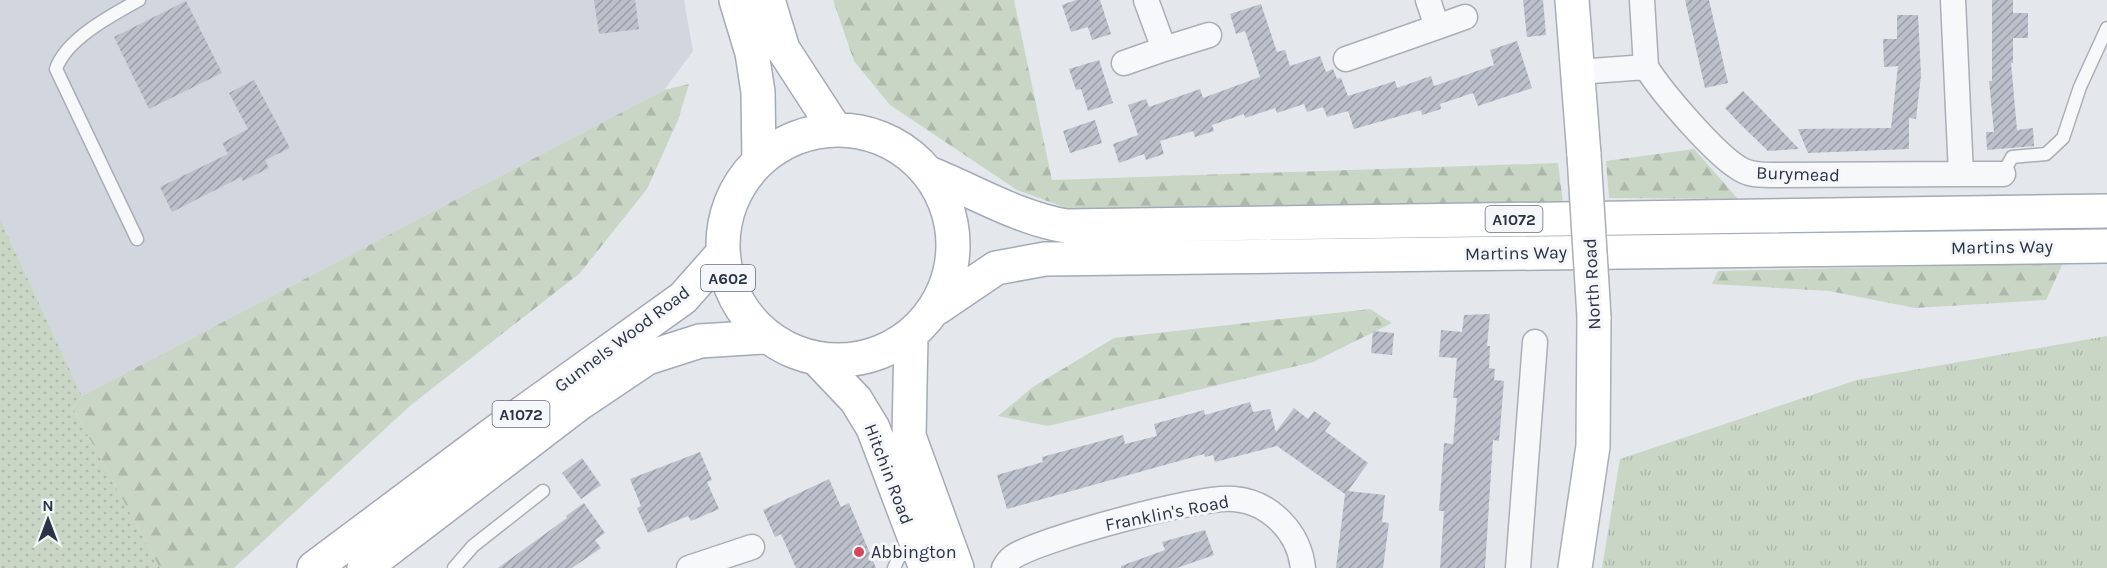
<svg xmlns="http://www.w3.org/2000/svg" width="2107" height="568" viewBox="0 0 2107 568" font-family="Karla,sans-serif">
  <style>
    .built { fill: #d2d6de }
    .grass { fill: url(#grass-dots) }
    .forest { fill: url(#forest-firs) }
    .park { fill: url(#park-tufts) }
    .building { fill: url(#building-hatch) }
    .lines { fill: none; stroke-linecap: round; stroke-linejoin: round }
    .service-casing { stroke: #a9aeb7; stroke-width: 15 }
    .minor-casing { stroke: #a9aeb7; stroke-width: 27 }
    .secondary-casing { stroke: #a9aeb7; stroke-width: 36 }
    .primary-casing { stroke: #a3abb8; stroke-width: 36 }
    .service { stroke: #f7f8fa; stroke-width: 12 }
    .minor { stroke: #f7f8fa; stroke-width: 24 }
    .secondary { stroke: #fff; stroke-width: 33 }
    .primary { stroke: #fff; stroke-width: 33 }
    .secondary-bridge-casing { stroke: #a9aeb7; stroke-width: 36; stroke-linecap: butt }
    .secondary-bridge { stroke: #fff; stroke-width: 33 }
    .poi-dot { fill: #d1495b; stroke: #f4f6f9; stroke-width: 2 }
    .labels { text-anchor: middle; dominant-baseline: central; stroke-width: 6; stroke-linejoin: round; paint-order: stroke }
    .shield { fill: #f4f6f9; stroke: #676e7b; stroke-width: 1.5 }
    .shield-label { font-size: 16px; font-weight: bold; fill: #2b3445 }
    .street-label { font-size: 18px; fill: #2b3445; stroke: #f4f6f9 }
    .poi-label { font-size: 18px; fill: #2b3445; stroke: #f4f6f9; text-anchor: start }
  </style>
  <defs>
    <pattern id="grass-dots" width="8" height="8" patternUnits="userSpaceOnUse" patternTransform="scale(1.5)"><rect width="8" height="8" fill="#c9d6c5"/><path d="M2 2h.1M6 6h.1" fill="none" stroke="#adb8ab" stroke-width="1.8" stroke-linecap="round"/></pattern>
    <pattern id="forest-firs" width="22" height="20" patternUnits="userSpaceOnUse" patternTransform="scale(1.5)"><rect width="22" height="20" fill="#c9d6c5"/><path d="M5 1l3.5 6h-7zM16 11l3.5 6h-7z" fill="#adb8ab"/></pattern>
    <pattern id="park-tufts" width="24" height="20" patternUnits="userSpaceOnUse" patternTransform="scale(1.5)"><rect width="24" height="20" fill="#c9d6c5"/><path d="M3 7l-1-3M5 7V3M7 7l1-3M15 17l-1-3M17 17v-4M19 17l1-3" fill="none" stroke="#adb8ab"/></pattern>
    <pattern id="building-hatch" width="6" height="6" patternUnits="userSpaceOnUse" patternTransform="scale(1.5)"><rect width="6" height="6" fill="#bbc0ca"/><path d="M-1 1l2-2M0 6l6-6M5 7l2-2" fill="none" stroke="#989da6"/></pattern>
  </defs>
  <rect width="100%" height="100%" fill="#e4e7ec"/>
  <!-- built -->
  <path class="built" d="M0 0H684L693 51 664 90 82 396 0 219Z"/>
  <!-- grass -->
  <path class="grass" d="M0 219 82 396 73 408 160 568H0Z"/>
  <!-- forest -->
  <path class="forest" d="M833 0H1014L1052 180 1558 163 1563 203 1072 210 1017 190 890 105 854 61Z
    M689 84 678 120 647 189 580 273 411 405 234 568H160L73 408 82 396 664 90Z
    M1694 149 1738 199 1609 198 1606 161Z
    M2063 263 2046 300 1915 308 1829 291 1712 284 1718 271Z
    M1370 309 1392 323 1313 362 1048 426 998 416 1033 387 1114 338Z"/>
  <!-- park -->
  <path class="park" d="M2107 336V568H1602L1620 459 1857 380Z"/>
  <!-- building -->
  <path class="building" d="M594 0H635L639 29 599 34Z
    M1076 0H1100L1111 34 1092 40 1088 27 1071 32 1062 5Z
    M1523 0H1543L1546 35 1527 37Z
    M1685 0H1709L1728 83 1705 88Z
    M1992 0H2013V13H2028V38H2013V63H2011L2017 130 2033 128 2034 146 1987 150 1986 132H1994L1989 81H1992Z
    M186 1 222 73 149 109 114 37Z
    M1261 4 1277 52 1285 50 1290 66 1320 56 1326 72 1333 69 1337 79 1341 78 1348 96 1395 81 1397 88 1431 76 1434 86 1494 65 1490 50 1517 41 1532 88 1478 106 1473 93 1440 104 1441 109 1422 115 1421 110 1354 129 1348 111 1327 117 1323 107 1307 112 1304 104 1277 113 1275 108 1245 118 1244 114 1212 125 1214 131 1195 137 1193 131 1160 141 1164 154 1146 160 1144 154 1119 163 1113 144 1138 135 1128 105 1146 99 1149 107 1200 89 1203 98 1260 77 1245 31 1236 34 1230 14Z
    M1897 15H1918L1921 75 1916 119 1909 118V149L1808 153 1798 129 1891 128 1898 66 1884 67 1883 39H1897Z
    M1099 60 1113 103 1088 111 1081 89 1076 90 1069 69Z
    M254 80 290 148 265 160 269 168 243 181 241 177 172 212 160 187 228 154 222 143 248 129 229 93Z
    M1743 91 1758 106 1799 149 1768 151 1739 123 1725 108Z
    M1095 120 1102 143 1070 153 1063 131Z
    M1490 314 1487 346H1490L1489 368 1495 369 1494 380 1504 381 1499 441 1493 440 1485 568H1440L1444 511H1439L1444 443 1453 444 1457 398H1453L1457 358 1439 357 1441 330 1462 332 1464 315Z
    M1373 331 1394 333 1392 355 1371 353Z
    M1250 402 1253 412 1270 409 1276 432 1294 408 1308 419 1314 411 1331 423 1325 431 1368 463 1348 491 1385 495 1382 522 1389 523 1383 568H1336L1345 494 1277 446 1215 462 1213 455 1205 457 1204 454 1007 509 997 475 1043 462 1042 457 1123 435 1125 444 1157 436 1154 424 1204 410 1205 415Z
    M700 452 712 480 707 482 719 509 691 521 688 516 648 533 637 508 641 506 630 479Z
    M582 458 601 485 581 499 562 473Z
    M829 479 841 507 849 503 876 568H796L781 534 775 537 763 510Z
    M584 503 605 533 595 540 601 548 572 568H498L567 518 566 516Z
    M1205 530 1214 555 1177 568H1121V566L1165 550 1162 542Z"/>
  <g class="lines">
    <defs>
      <path id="service" d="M2003 174 2012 157 2046 154 2063 138 2080 87 2107 28
        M137 239 56 69C66 39 112 15 139 0
        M454 568 473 546 543 491
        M894 568 900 555 918 547"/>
      <path id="minor" d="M1146 0 1164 49 1209 35
        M1437 27 1465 17
        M1346 59 1437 27 1428 0
        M1124 63 1164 49
        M1646 67C1661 91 1718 159 1744 171 1755 176 1768 175 1780 175L1961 174 1953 0
        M1578 72 1646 67 1642 0
        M1961 174H2003
        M689 568 752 547
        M1004 568C1006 564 1009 560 1013 557 1039 539 1202 495 1234 499 1270 502 1299 532 1303 568
        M1518 568 1535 342"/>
      <path id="secondary" d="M1572 0 1584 155
        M1575 568 1593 446 1594 317"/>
      <path id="primary" d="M736 0 752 53 758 92 759 160
        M768 0 783 49 835 129
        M723 245a115 115 0 1 1 230 0a115 115 0 1 1-230 0Z
        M931 174C976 192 1018 218 1066 226L2107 211
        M937 308 996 268 1045 259 2107 246
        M911 337 909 436 957 568
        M818 360 856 400 873 428 926 568
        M314 568 493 434 683 298 722 254
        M364 568 580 403 647 358 700 341 765 337"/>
    </defs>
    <!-- service casing -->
    <use href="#service" class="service-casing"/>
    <!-- minor casing -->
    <use href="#minor" class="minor-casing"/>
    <!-- secondary casing -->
    <use href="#secondary" class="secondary-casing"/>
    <!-- primary casing -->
    <use href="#primary" class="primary-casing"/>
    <!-- service -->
    <use href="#service" class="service"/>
    <!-- minor -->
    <use href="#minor" class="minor"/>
    <!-- secondary -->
    <use href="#secondary" class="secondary"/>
    <!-- primary -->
    <use href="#primary" class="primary"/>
    <defs>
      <path id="secondary-bridge" d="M1584 155 1594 317"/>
    </defs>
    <!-- secondary-bridge casing -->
    <use href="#secondary-bridge" class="secondary-bridge-casing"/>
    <!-- secondary-bridge -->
    <use href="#secondary-bridge" class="secondary-bridge"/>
  </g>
  <!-- markers -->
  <circle class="poi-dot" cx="859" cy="552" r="6"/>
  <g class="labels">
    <!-- shield labels -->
    <g class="shield">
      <rect x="1485.5" y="206" width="57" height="26" rx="4.5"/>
      <rect x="701" y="265" width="54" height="26" rx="4.5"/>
      <rect x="492.5" y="401" width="57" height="26" rx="4.5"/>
    </g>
    <g class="shield-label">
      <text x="1514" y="219">A1072</text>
      <text x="728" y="278">A602</text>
      <text x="521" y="414">A1072</text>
    </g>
    <!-- street labels -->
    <g class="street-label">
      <text transform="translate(1798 174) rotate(2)">Burymead</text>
      <text transform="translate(2002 247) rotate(-1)">Martins Way</text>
      <text transform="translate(1516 253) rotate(-1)">Martins Way</text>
      <text transform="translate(1592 284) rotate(-93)">North Road</text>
      <text transform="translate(622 339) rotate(-37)">Gunnels Wood Road</text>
      <text transform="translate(889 474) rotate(69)">Hitchin Road</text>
      <text transform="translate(1167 513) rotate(-11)">Franklin's Road</text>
    </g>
    <!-- poi labels -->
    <g class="poi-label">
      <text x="871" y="552">Abbington</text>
    </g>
  </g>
  <!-- north arrow -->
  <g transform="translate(48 520)" stroke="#f4f6f9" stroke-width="4.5" paint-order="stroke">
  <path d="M0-4.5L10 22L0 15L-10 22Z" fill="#2b3445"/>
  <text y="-9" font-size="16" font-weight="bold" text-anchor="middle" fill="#2b3445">N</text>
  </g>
</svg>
